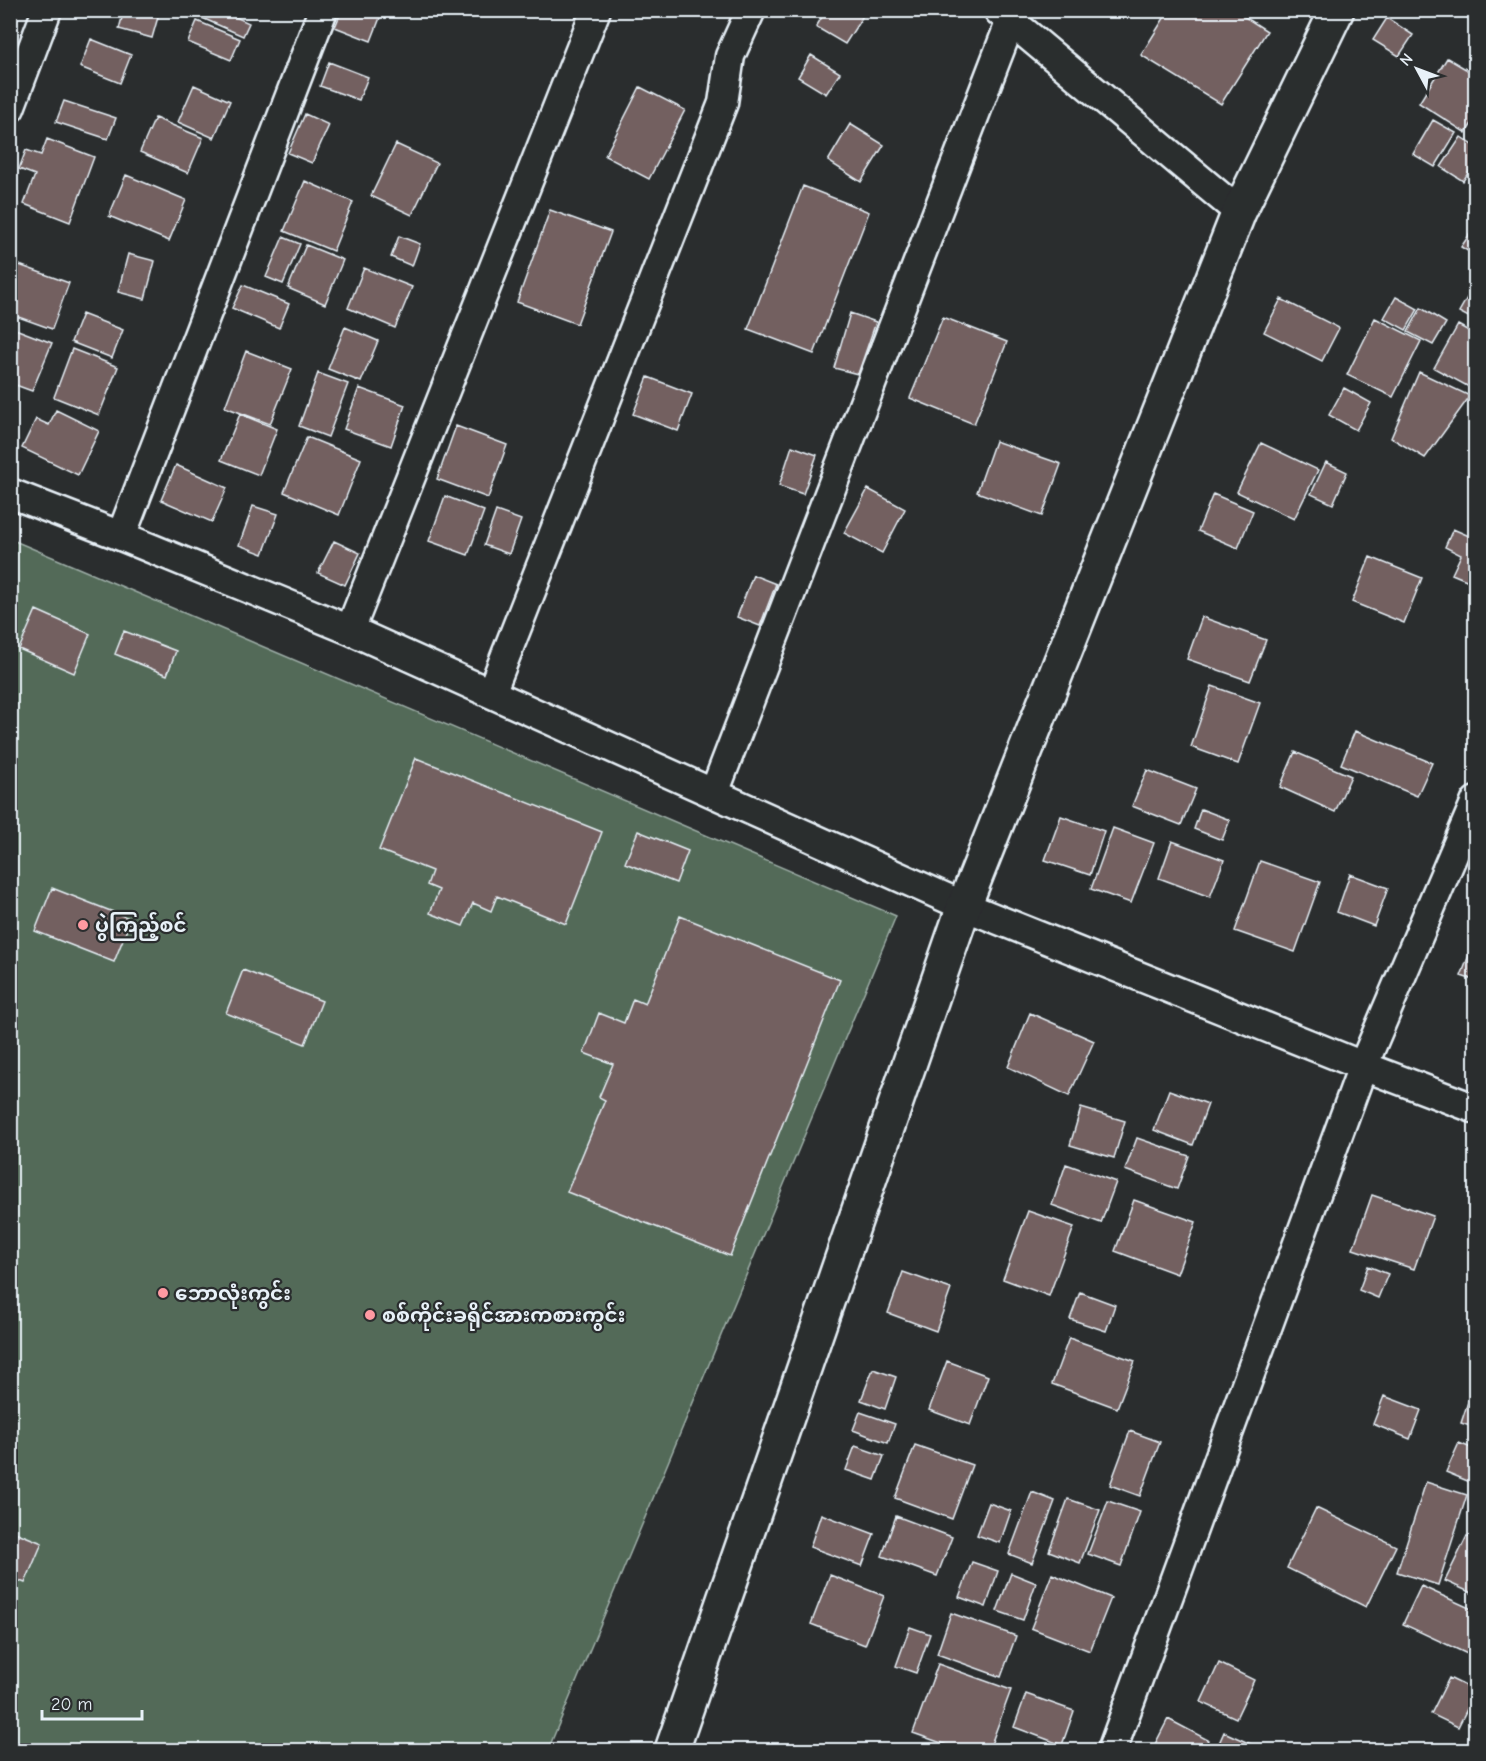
<svg xmlns="http://www.w3.org/2000/svg" width="1486" height="1761" viewBox="0 0 1486 1761" font-family="'Comic Neue','Noto Sans Myanmar',sans-serif">
  <style>
    .green { fill: #536b58; stroke: #9eaea8; stroke-width: 1.5 }
    .building { fill: #736060; stroke: #e8f1f8; stroke-width: 1.5 }
    .lines { fill: none; stroke-linecap: round; stroke-linejoin: round }
    .street-casing { stroke: #e8f1f8; stroke-width: 33 }
    .secondary-casing { stroke: #e8f1f8; stroke-width: 38 }
    .street { stroke: #2a2d2e; stroke-width: 28 }
    .secondary { stroke: #2a2d2e; stroke-width: 33 }
    .poi-dot { fill: #ff9aa2; stroke: #2a2d2e; stroke-width: 2 }
    .labels { text-anchor: middle; dominant-baseline: central; stroke-width: 4.5; stroke-linejoin: round; paint-order: stroke }
    .poi-label { font-size: 20px; font-weight: bold; fill: #e8f1f8; stroke: #2a2d2e; text-anchor: start }
  </style>
  <rect width="100%" height="100%" fill="#2a2d2e"/>
  <filter id="ink" filterUnits="userSpaceOnUse"><feTurbulence type="fractalNoise" baseFrequency=".0167" numOctaves="2"/><feDisplacementMap in="SourceGraphic" scale="12" xChannelSelector="R" yChannelSelector="G"/><feConvolveMatrix kernelMatrix="1 2 1 2 8 2 1 2 1" color-interpolation-filters="sRGB"/></filter>
  <g filter="url(#ink)">
    <!-- green -->
    <path class="green" d="M10 539 896 916 548 1750H11Z"/>
    <!-- building -->
    <path class="building" d="M124 10H160L152 38 119 29Z
      M203 10H220L249 23 243 36 200 17Z
      M342 10H383L371 41 335 27Z
      M826 10H866V11L845 44 816 27Z
      M1169 10H1234L1267 31 1221 104 1141 55Z
      M1387 18 1413 35 1399 56 1373 40Z
      M197 21 240 39 231 60 188 42Z
      M91 39 131 55 120 83 80 67Z
      M811 55 840 73 826 94 798 77Z
      M1447 58 1476 75V117L1466 133 1419 103Z
      M329 62 368 77 359 100 320 86Z
      M194 85 230 101 214 138 178 122Z
      M640 87 685 110 649 179 605 156Z
      M64 101 116 118 108 139 56 122Z
      M305 114 329 125 312 163 288 153Z
      M155 118 203 138 188 173 140 152Z
      M1433 120 1456 133 1435 167 1413 154Z
      M850 124 884 145 861 182 828 161Z
      M1461 137 1476 147V161L1463 181 1441 167Z
      M47 139 94 157 70 222 24 204 35 175 19 169 26 150 41 155Z
      M396 144 437 163 412 215 371 196Z
      M126 175 186 200 169 241 109 216Z
      M305 181 353 202 333 251 284 231Z
      M803 186 869 212 814 354 748 329Z
      M550 210 611 232 577 324 517 302Z
      M1476 225V256L1461 247Z
      M399 236 420 244 412 266 391 257Z
      M283 237 300 244 283 284 266 277Z
      M306 245 343 260 325 304 288 288Z
      M128 254 155 261 145 299 118 292Z
      M11 262 69 283 52 329 10 314Z
      M364 268 412 287 395 328 348 308Z
      M1476 282V321L1459 312Z
      M243 285 289 304 279 328 232 308Z
      M1396 297 1418 309 1406 330 1384 318Z
      M1281 299 1339 328 1322 361 1264 332Z
      M1421 308 1446 323 1433 345 1408 332Z
      M850 313 876 322 858 374 834 368Z
      M82 314 123 330 112 358 71 342Z
      M943 317 1007 342 974 424 910 398Z
      M1375 318 1421 341 1393 397 1347 375Z
      M1458 325 1476 335V375L1469 387 1434 368Z
      M10 327 52 343 32 391 10 383Z
      M345 327 378 341 361 382 328 369Z
      M72 349 118 367 99 415 54 397Z
      M246 351 292 369 270 424 225 407Z
      M1419 372 1470 396 1425 458 1391 438Z
      M318 373 348 384 328 437 299 426Z
      M648 377 692 394 678 431 633 414Z
      M359 388 405 405 391 446 344 429Z
      M1344 388 1371 403 1356 430 1329 415Z
      M56 410 99 431 78 475 22 448 36 419 49 425Z
      M240 414 277 429 259 475 221 460Z
      M456 426 507 445 488 498 437 479Z
      M307 437 361 459 339 515 284 492Z
      M995 441 1061 464 1042 516 977 492Z
      M1261 443 1318 470 1294 519 1237 492Z
      M792 446 817 455 803 494 779 486Z
      M1326 462 1347 472 1333 504 1311 494Z
      M176 465 227 488 212 522 161 500Z
      M868 489 905 509 882 553 844 533Z
      M1213 494 1253 511 1238 548 1198 531Z
      M445 496 484 511 468 555 429 541Z
      M253 506 278 514 263 554 239 545Z
      M496 511 521 520 509 554 484 545Z
      M1453 529 1476 539V584L1452 574 1461 555 1445 547Z
      M334 541 360 553 345 585 318 573Z
      M1370 557 1422 578 1404 623 1352 602Z
      M753 575 776 584 760 626 737 617Z
      M36 610 90 634 74 673 19 649Z
      M1202 617 1266 640 1250 681 1187 659Z
      M124 631 176 651 167 675 115 654Z
      M1212 686 1260 703 1238 764 1191 747Z
      M1355 731 1432 763 1417 796 1341 764Z
      M1295 752 1351 776 1335 812 1280 787Z
      M416 758 602 832 566 924 497 896 491 911 473 903 463 926 430 913 439 890 427 885 432 871 379 850Z
      M1147 770 1196 789 1181 825 1132 806Z
      M1201 809 1230 820 1222 840 1194 829Z
      M1061 816 1104 831 1090 875 1045 860Z
      M1113 828 1154 843 1131 903 1091 889Z
      M638 831 688 851 676 883 625 863Z
      M1172 841 1224 860 1210 897 1159 878Z
      M1260 861 1320 882 1295 952 1235 931Z
      M1350 874 1388 888 1374 926 1337 912Z
      M52 888 131 919 114 962 35 931Z
      M680 916 840 980 730 1256 567 1192 605 1100 599 1097 613 1064 584 1053 599 1013 624 1023 633 999 645 1004Z
      M1476 937V981L1461 976Z
      M243 970 322 1001 305 1044 226 1013Z
      M1030 1013 1094 1041 1069 1096 1008 1067Z
      M1169 1090 1208 1104 1193 1145 1154 1130Z
      M1081 1108 1125 1121 1114 1158 1070 1145Z
      M1137 1138 1189 1156 1177 1189 1125 1170Z
      M1066 1164 1116 1182 1101 1223 1052 1205Z
      M1372 1195 1433 1216 1414 1269 1353 1249Z
      M1134 1200 1196 1222 1177 1274 1115 1251Z
      M1028 1211 1074 1227 1049 1296 1003 1279Z
      M1368 1266 1388 1274 1378 1298 1359 1290Z
      M903 1272 951 1289 936 1331 888 1313Z
      M1080 1292 1115 1305 1106 1331 1070 1319Z
      M1069 1338 1135 1361 1117 1408 1052 1384Z
      M947 1361 988 1376 970 1425 929 1410Z
      M873 1369 896 1377 885 1409 861 1400Z
      M1473 1387 1476 1388V1428L1461 1423Z
      M1384 1396 1421 1410 1410 1439 1373 1424Z
      M860 1412 895 1424 888 1443 853 1430Z
      M1130 1431 1160 1442 1140 1496 1110 1485Z
      M1459 1443 1476 1450V1471L1470 1482 1446 1472Z
      M915 1445 972 1465 952 1519 895 1498Z
      M855 1446 884 1456 875 1480 846 1470Z
      M1426 1482 1467 1495 1438 1585 1397 1572Z
      M1032 1492 1055 1501 1032 1563 1009 1554Z
      M1068 1499 1100 1510 1080 1563 1049 1551Z
      M1108 1501 1140 1512 1121 1566 1088 1554Z
      M989 1503 1011 1511 1000 1543 977 1535Z
      M1316 1508 1396 1546 1366 1607 1287 1568Z
      M821 1514 874 1534 862 1566 810 1547Z
      M896 1516 952 1537 937 1576 882 1556Z
      M10 1530 42 1543 25 1583 10 1577Z
      M1467 1536 1476 1540V1595L1445 1581Z
      M972 1562 998 1571 986 1607 959 1597Z
      M1011 1573 1036 1583 1023 1620 997 1611Z
      M1052 1574 1111 1598 1090 1651 1031 1628Z
      M830 1575 884 1596 865 1645 811 1624Z
      M1421 1586 1476 1611V1658L1403 1624Z
      M951 1613 1016 1636 1001 1677 937 1654Z
      M910 1627 930 1634 916 1673 896 1666Z
      M1219 1663 1254 1680 1236 1718 1201 1702Z
      M938 1664 1011 1690 989 1750H961L913 1733Z
      M1449 1678 1476 1691 1458 1727 1431 1714Z
      M1026 1694 1074 1711 1062 1745 1014 1727Z
      M1168 1719 1208 1740 1203 1750H1152Z
      M1224 1732 1264 1750H1216Z"/>
    <g class="lines">
      <defs>
        <path id="street" d="M999 11 1239 212
          M10 108 47 10
          M10 493 121 536 350 630 964 906 1363 1066 1476 1109
          M121 536 323 10
          M350 630 596 10
          M491 693 723 103 730 56 751 10
          M714 793 1015 10
          M1112 1750 1363 1066 1476 801"/>
        <path id="secondary" d="M672 1750 964 906 1239 212 1337 10"/>
      </defs>
      <!-- street casing -->
      <use href="#street" class="street-casing"/>
      <!-- secondary casing -->
      <use href="#secondary" class="secondary-casing"/>
      <!-- street -->
      <use href="#street" class="street"/>
      <!-- secondary -->
      <use href="#secondary" class="secondary"/>
    </g>
  </g>
  <!-- markers -->
  <g class="poi-dot">
    <circle cx="83" cy="925" r="6"/>
    <circle cx="163" cy="1293" r="6"/>
    <circle cx="370" cy="1315" r="6"/>
  </g>
  <g class="labels">
    <!-- poi labels -->
    <g class="poi-label">
      <text x="95" y="925">ပွဲကြည့်စင်</text>
      <text x="175" y="1293">ဘောလုံးကွင်း</text>
      <text x="382" y="1315">စစ်ကိုင်းခရိုင်အားကစားကွင်း</text>
    </g>
  </g>
  <!-- margin -->
  <rect width="1486" height="1761" fill="none" stroke="#2a2d2e" stroke-width="36"/>
  <rect x="18" y="18" width="1450" height="1725" fill="none" stroke="#e8f1f8" stroke-width="2" filter="url(#ink)"/>
  <!-- north arrow -->
  <g transform="translate(1417 69) rotate(311)" stroke="#2a2d2e" stroke-width="4.5" paint-order="stroke">
  <path d="M0-4.5L10 22L0 15L-10 22Z" fill="#e8f1f8"/>
  <text y="-9" font-size="16" font-weight="bold" text-anchor="middle" fill="#e8f1f8">N</text>
  </g>
  <!-- scale -->
  <path d="M42 1710v9h100v-9" fill="none" stroke="#e8f1f8" stroke-width="3"/>
  <text x="51" y="1710" font-size="18" fill="#e8f1f8" stroke="#2a2d2e" stroke-width="4.5" paint-order="stroke">20 m</text>
</svg>
